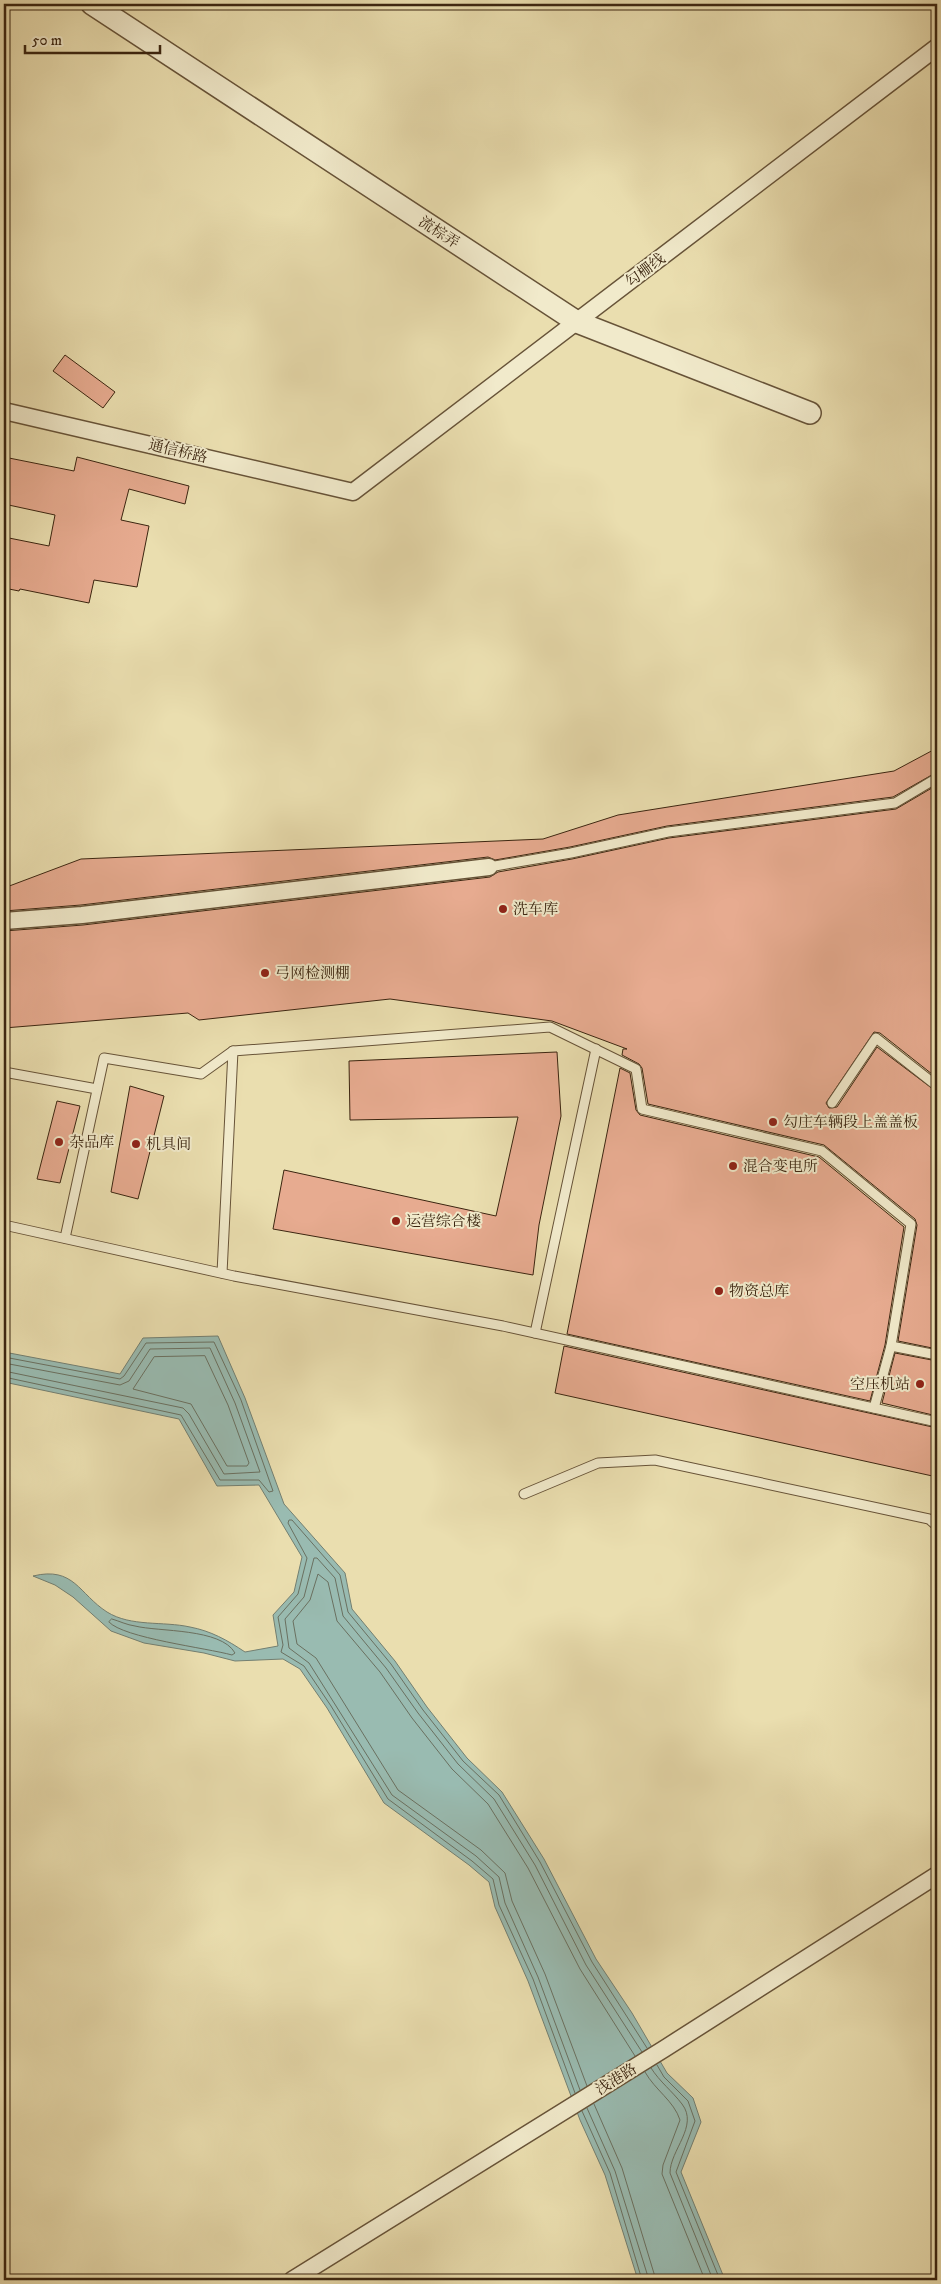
<svg xmlns="http://www.w3.org/2000/svg" width="941" height="2284" viewBox="0 0 941 2284" font-family="'IM FELL DW Pica','Noto Serif SC',serif">
<rect width="100%" height="100%" fill="#eadeaf"/>
<filter id="stains"><feTurbulence type="fractalNoise" baseFrequency=".004" numOctaves="4"/><feColorMatrix values="0 0 0 0 .2 0 0 0 0 .09 0 0 0 0 .02 0 0 0 .5 -.17"/></filter>
<radialGradient id="worn" r=".72"><stop offset=".6" stop-color="#630" stop-opacity="0"/><stop offset="1" stop-color="#630" stop-opacity=".3"/></radialGradient>
<path fill="#99bbb1" stroke="#737f71" d="M218,1336L245,1398L284,1504L345,1573L352,1609L395,1661L427,1707L467,1758L502,1792L544,1859L596,1959L632,2013L667,2073L693,2098L701,2122L681,2172L725,2280H638L605,2175L580,2120L528,1981L495,1907L489,1882L469,1865L384,1803L327,1708L300,1669L283,1659L235,1661L204,1653L144,1643L111,1631L73,1597L55,1585L33,1576C74,1566 79,1594 107,1612C131,1627 163,1621 190,1627C211,1631 227,1640 245,1652L278,1646L273,1615L294,1592L302,1557L259,1485L217,1486L179,1419L4,1382V1352L120,1374L143,1338Z"/>
<g fill="none" stroke-linecap="round" stroke-linejoin="round">
<g stroke="#6a7060" stroke-width="1">
<polygon points="205,1356 228,1405 249,1463 247,1466 227,1466 191,1404 133,1389 154,1357"/>
<polyline points="4,1357 120,1379 124,1376 146,1343 214,1342 241,1400 273,1491 269,1492 259,1480 220,1480 181,1415 4,1377"/>
<polyline points="4,1363 120,1385 129,1381 150,1349 210,1348 235,1403 260,1472 224,1474 189,1414 183,1408 4,1371"/>
<path d="M112,1619C119,1621 127,1625 135,1626C159,1632 221,1628 235,1653L232,1655C207,1648 123,1638 109,1622Z"/>
<polyline points="657,2065 664,2077 688,2101 695,2121 676,2172 720,2280"/>
<path d="M651,2068C660,2082 672,2091 682,2104C699,2126 670,2150 670,2173L713,2280"/>
<path d="M645,2072C655,2090 674,2101 680,2120L663,2165L662,2174L705,2280"/>
<polyline points="587,2086 545,1974 512,1901 505,1873 481,1850 398,1790 316,1658 297,1644 293,1621 310,1600 318,1574 328,1582 337,1621 380,1672 412,1718 452,1769 488,1804 528,1868 580,1969 635,2056"/>
<polyline points="580,2090 538,1977 505,1903 499,1877 476,1856 392,1795 309,1663 289,1648 285,1619 304,1597 314,1558 317,1558 335,1578 343,1616 386,1668 418,1713 458,1764 494,1799 535,1865 586,1965 642,2052"/>
<polyline points="575,2093 533,1979 499,1905 493,1879 472,1861 388,1799 331,1706 304,1666 281,1652 283,1645 278,1617 298,1594 307,1558 288,1523 289,1520 292,1520 340,1575 348,1612 391,1664 423,1710 463,1761 499,1795 540,1862 592,1962 647,2048"/>
<polyline points="594,2104 622,2168 656,2280"/>
<polyline points="587,2108 615,2171 649,2280"/>
<polyline points="582,2111 610,2173 642,2280"/>
</g>
</g>
<g fill="#e7ab90" stroke="#3b2510">
<polygon points="65,355 115,392 103,408 53,371"/>
<polygon points="4,457 74,471 77,457 189,486 185,504 129,489 121,520 149,526 137,587 94,580 89,603 20,589 19,591 4,588 4,537 49,546 55,515 4,504"/>
<polygon points="937,748 937,772 893,797 667,826 570,847 495,860 488,857 81,905 4,911 4,888 81,859 543,839 618,815 894,771"/>
<polygon points="937,785 937,1078 880,1033 874,1032 826,1103 829,1108 837,1107 877,1047 937,1092 937,1349 898,1341 917,1225 915,1219 824,1145 648,1104 642,1068 639,1064 622,1055 623,1049 627,1049 552,1021 390,999 199,1020 188,1013 4,1028 4,931 83,925 490,877 498,872 572,859 669,838 896,809"/>
<polygon points="557,1052 561,1116 539,1225 533,1275 273,1229 284,1170 496,1216 518,1117 350,1120 349,1061"/>
<polygon points="620,1068 630,1073 636,1110 640,1115 819,1157 904,1227 885,1345 870,1401 567,1334"/>
<polygon points="130,1086 164,1096 138,1199 111,1192"/>
<polygon points="57,1101 80,1106 60,1183 37,1179"/>
<polygon points="564,1346 937,1428 937,1477 555,1393"/>
<polygon points="895,1353 937,1361 937,1416 882,1403"/>
</g>
<g fill="none" stroke-linecap="round" stroke-linejoin="round">
<defs>
<g id="service">
<polyline points="489,867 571,853 668,832 895,803 937,778"/>
<polyline points="4,1072 97,1089"/>
<polyline points="832,1103 876,1038 937,1086"/>
<polyline points="4,1225 234,1276 503,1326 937,1422"/>
<polyline points="65,1238 104,1058 201,1074 233,1051"/>
<polyline points="222,1273 233,1051 550,1027 636,1069 642,1109 822,1151 911,1224 891,1346 874,1408"/>
<polyline points="535,1333 596,1049"/>
<polyline points="891,1346 937,1355"/>
<polyline points="524,1494 598,1463 655,1460 929,1519 937,1526"/>
</g>
<g id="minor">
<polyline points="4,411 353,492 937,47"/>
<polyline points="4,921 82,915 489,867"/>
<polyline points="292,2280 664,2049 937,1875"/>
</g>
<polyline id="tertiary" points="92,4 577,322 810,413"/>
</defs>
<use href="#service" stroke="#675338" stroke-width="11"/>
<use href="#minor" stroke="#675338" stroke-width="19"/>
<use href="#tertiary" stroke="#675338" stroke-width="24"/>
<use href="#service" stroke="#f1eacb" stroke-width="9"/>
<use href="#minor" stroke="#f1eacb" stroke-width="16"/>
<use href="#tertiary" stroke="#f1eacb" stroke-width="21"/>
</g>
<g fill="#8f2418" stroke="#f1eacb" stroke-width="2">
<circle cx="503" cy="909" r="5"/>
<circle cx="265" cy="973" r="5"/>
<circle cx="773" cy="1122" r="5"/>
<circle cx="59" cy="1142" r="5"/>
<circle cx="136" cy="1144" r="5"/>
<circle cx="733" cy="1166" r="5"/>
<circle cx="396" cy="1221" r="5"/>
<circle cx="719" cy="1291" r="5"/>
<circle cx="920" cy="1384" r="5"/>
</g>
<g text-anchor="middle" stroke-width="4" stroke-linejoin="round" paint-order="stroke">
<g font-size="15" fill="#3b2510" stroke="#f1eacb">
<text transform="translate(439 232) rotate(33)" y="5">流棕弄</text>
<text transform="translate(645 270) rotate(-37)" y="5">勾栅线</text>
<text transform="translate(178 451) rotate(13)" y="5">通信桥路</text>
<text transform="translate(616 2079) rotate(-32)" y="5">浅港路</text>
</g>
<g font-size="15" fill="#3b2510" stroke="#f1eacb" text-anchor="start">
<text x="513" y="914">洗车库</text>
<text x="275" y="978">弓网检测棚</text>
<text x="783" y="1127">勾庄车辆段上盖盖板</text>
<text x="69" y="1147">杂品库</text>
<text x="146" y="1149">机具间</text>
<text x="743" y="1171">混合变电所</text>
<text x="406" y="1226">运营综合楼</text>
<text x="729" y="1296">物资总库</text>
<text x="910" y="1389" text-anchor="end">空压机站</text>
</g>
</g>
<rect width="941" height="2284" fill="none" stroke="#eadeaf" stroke-width="20"/>
<rect x="5" y="5" width="931" height="2274" fill="none" stroke="#3b2510" stroke-width="2.5"/>
<rect x="10" y="10" width="921" height="2264" fill="none" stroke="#3b2510"/>
<path d="M25 45v8h135v-8" fill="none" stroke="#3b2510" stroke-width="2.5"/>
<text x="32" y="45" font-size="15" fill="#3b2510" stroke="#f1eacb" stroke-width="4" paint-order="stroke">50 m</text>
<rect width="100%" height="100%" filter="url(#stains)"/>
<rect width="100%" height="100%" fill="url(#worn)"/>
</svg>
